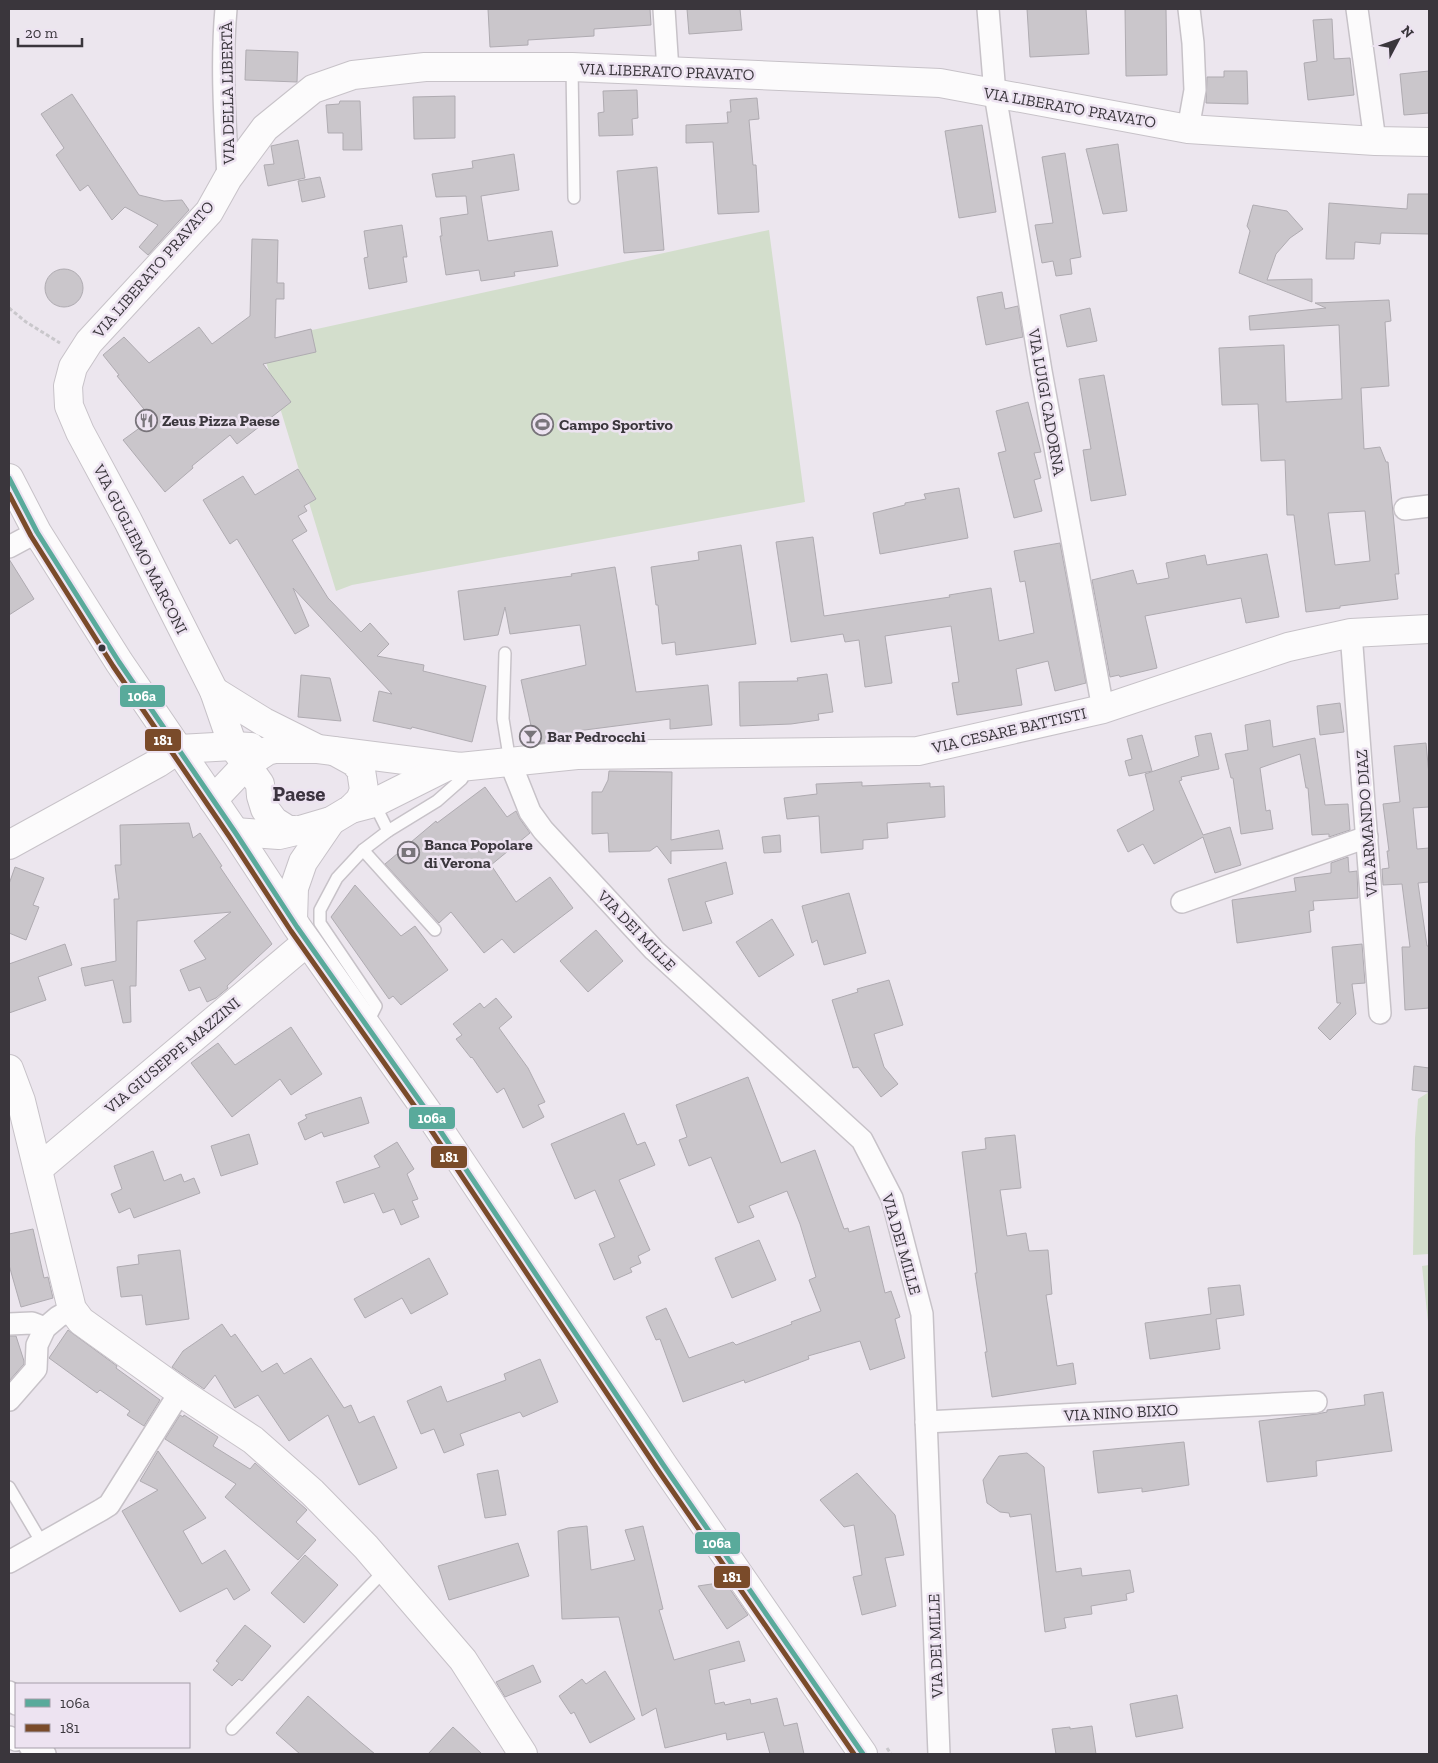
<svg xmlns="http://www.w3.org/2000/svg" width="1438" height="1763" viewBox="0 0 1438 1763" font-family="'Zilla Slab',serif">
<rect width="100%" height="100%" fill="#ece6ee"/>
<g fill="#d3decc">
<polygon points="769,230 805,502 352,585 336,591 259,339 262,341"/>
<polygon points="1429,1092 1429,1254 1413,1255 1415,1138 1418,1099"/>
<polygon points="1429,1265 1429,1331 1422,1266"/>
</g>
<g fill="#cac6cb" stroke="#afabb1" fill-rule="evenodd">
<polygon points="488,9 650,9 651,25 594,29 594,36 528,40 528,45 490,47"/>
<polygon points="687,9 740,9 742,30 689,34"/>
<polygon points="1027,9 1086,9 1089,54 1030,57"/>
<polygon points="1125,9 1166,9 1167,75 1126,76"/>
<polygon points="1332,19 1334,59 1350,58 1354,95 1308,100 1304,63 1317,61 1313,20"/>
<polygon points="246,50 298,52 297,82 245,80"/>
<polygon points="1224,71 1247,71 1248,104 1206,103 1207,77 1224,77"/>
<polygon points="1429,71 1429,113 1404,115 1400,74"/>
<polygon points="637,90 638,118 632,119 633,135 599,136 598,113 604,112 603,91"/>
<polygon points="72,94 139,195 164,201 182,200 189,210 148,255 139,247 158,225 125,207 112,220 88,185 80,191 56,155 64,148 41,114"/>
<polygon points="455,96 455,138 414,139 413,97"/>
<polygon points="757,98 759,119 749,120 753,165 756,165 759,212 718,214 713,142 686,143 686,125 728,123 727,112 731,112 730,100"/>
<polygon points="340,101 360,101 362,150 343,150 343,133 328,133 326,105 339,104"/>
<polygon points="982,125 996,212 959,218 945,131"/>
<polygon points="298,140 305,178 268,186 264,165 274,164 271,146"/>
<polygon points="1118,144 1127,211 1103,214 1086,149"/>
<polygon points="1065,153 1081,257 1070,259 1072,274 1056,276 1053,261 1042,263 1035,225 1053,223 1042,157"/>
<polygon points="514,154 519,190 481,196 488,241 552,231 558,266 514,272 515,276 481,281 479,270 446,275 440,236 442,236 440,218 468,214 466,196 436,197 432,174 473,168 472,161"/>
<polygon points="657,167 664,250 624,253 617,171"/>
<polygon points="320,177 325,197 302,202 298,181"/>
<polygon points="1408,194 1429,194 1429,234 1381,233 1380,244 1355,242 1354,259 1326,259 1329,203 1407,209"/>
<polygon points="1253,205 1287,211 1303,229 1290,238 1276,254 1267,280 1312,279 1312,302 1239,273 1250,231 1247,226"/>
<polygon points="402,225 407,257 403,257 407,282 369,289 364,258 368,257 364,231"/>
<polygon points="252,239 278,240 277,283 284,283 284,299 276,299 275,338 311,329 316,352 263,364 291,402 237,444 230,435 192,466 193,468 165,492 123,440 152,419 117,376 119,375 103,355 124,337 149,363 199,327 212,344 250,316"/>
<circle cx="64" cy="288" r="19"/>
<polygon points="1002,292 1005,309 1018,306 1023,337 986,345 977,297"/>
<path d="M1389,300L1391,321L1385,322L1389,386L1361,388L1364,449L1380,447L1386,462H1388L1399,574H1395L1398,599L1340,606V608L1306,612L1294,515H1287L1285,460L1261,461L1258,404L1222,405L1219,348L1284,345L1286,402L1342,399L1339,325L1250,330L1249,316L1326,308L1315,303ZM1365,511L1370,561L1335,565L1328,513Z"/>
<polygon points="1090,308 1097,341 1067,347 1060,315"/>
<polygon points="1104,375 1126,495 1091,501 1083,450 1091,449 1079,379"/>
<polygon points="1028,402 1041,452 1034,453 1041,478 1034,480 1042,511 1014,518 998,453 1006,451 996,411"/>
<polygon points="298,469 316,499 304,506 307,511 298,516 307,531 292,540 328,598 361,632 370,623 389,644 377,656 424,665 423,671 486,686 472,742 412,727 411,729 373,721 379,691 392,694 293,588 309,626 295,634 237,539 230,544 203,500 243,476 255,495"/>
<polygon points="959,488 968,538 880,554 873,513 905,505 905,503 926,499 924,494"/>
<polygon points="813,537 824,616 950,597 949,595 991,588 999,641 1034,633 1025,581 1020,582 1014,551 1060,543 1086,683 1055,691 1048,661 1016,669 1022,705 957,715 952,683 959,682 951,626 885,636 892,683 865,687 859,640 845,642 843,634 791,642 776,542"/>
<polygon points="741,545 756,644 676,655 675,642 662,644 658,605 656,605 651,567 699,560 698,552"/>
<polygon points="1267,554 1279,617 1246,623 1241,598 1145,616 1157,668 1120,677 1119,675 1110,677 1092,580 1133,570 1137,584 1169,578 1166,563 1205,555 1207,565"/>
<polygon points="9,559 34,599 9,615"/>
<polygon points="615,567 636,692 708,685 712,725 670,729 670,719 577,731 579,739 535,744 521,680 586,665 580,625 510,634 505,607 498,635 464,640 458,591 572,576 571,574"/>
<polygon points="827,674 833,712 818,714 819,720 791,724 740,726 739,682 798,681 797,678"/>
<polygon points="301,675 330,678 341,721 298,717"/>
<polygon points="1340,703 1344,732 1320,735 1317,706"/>
<polygon points="1270,720 1273,747 1315,738 1325,805 1348,804 1350,830 1329,837 1329,834 1312,835 1308,788 1306,788 1300,754 1260,768 1266,811 1270,810 1273,829 1241,834 1233,778 1231,778 1225,754 1248,750 1245,725"/>
<polygon points="1211,733 1219,769 1181,777 1182,780 1179,781 1203,835 1230,827 1241,865 1215,873 1203,837 1154,864 1143,844 1128,852 1117,830 1154,810 1145,774 1199,756 1195,736"/>
<polygon points="1142,735 1152,771 1129,776 1125,761 1132,759 1127,739"/>
<polygon points="1426,743 1429,775 1429,807 1413,808 1417,849 1429,848 1429,882 1418,883 1427,946 1429,946 1429,1008 1405,1010 1402,947 1410,947 1402,884 1383,885 1382,869 1389,868 1387,851 1389,851 1383,804 1400,802 1394,746"/>
<polygon points="609,771 672,772 671,840 719,830 723,849 671,851 671,864 657,846 650,851 609,852 608,833 592,834 592,792 602,792 608,780"/>
<polygon points="862,782 862,786 930,783 930,787 944,786 945,817 887,823 888,838 863,840 863,849 821,853 819,816 787,819 784,798 817,794 816,784"/>
<polygon points="485,787 507,817 516,811 520,819 530,833 491,865 516,902 550,877 573,908 514,953 502,939 484,953 451,912 439,923 385,864 436,821 437,823"/>
<polygon points="189,823 193,838 200,833 222,866 220,867 272,944 227,986 228,988 216,998 207,1002 200,987 189,991 180,970 206,959 194,941 231,912 137,921 136,986 130,986 131,1022 123,1023 113,980 85,986 81,968 116,961 114,899 119,899 115,865 121,865 120,825"/>
<polygon points="780,835 781,852 764,853 762,837"/>
<polygon points="1348,857 1349,872 1357,871 1358,898 1313,901 1314,910 1309,911 1311,932 1237,943 1232,900 1296,891 1294,878 1331,873 1331,863"/>
<polygon points="726,862 733,894 705,902 712,923 683,931 668,879"/>
<polygon points="15,867 44,878 33,905 39,907 26,940 9,933 9,884"/>
<polygon points="355,885 401,936 415,926 448,970 401,1005 393,996 389,999 331,917"/>
<polygon points="849,893 866,953 824,965 817,940 812,943 802,906"/>
<polygon points="772,919 794,955 759,977 736,942"/>
<polygon points="596,930 623,961 588,992 560,961"/>
<polygon points="65,944 72,965 38,977 46,1000 9,1013 9,964"/>
<polygon points="1362,944 1365,983 1352,984 1356,1014 1330,1040 1318,1028 1341,1003 1337,1003 1332,947"/>
<polygon points="889,980 903,1025 874,1034 884,1067 898,1084 881,1097 858,1067 853,1068 832,1000 858,992 857,989"/>
<polygon points="496,998 512,1017 499,1028 528,1068 545,1102 538,1105 544,1117 523,1128 504,1088 497,1093 472,1057 471,1058 456,1039 462,1035 453,1024 480,1003 484,1008"/>
<polygon points="291,1027 322,1074 291,1095 280,1079 232,1117 191,1063 218,1043 235,1065"/>
<polygon points="1414,1066 1429,1068 1429,1092 1412,1090"/>
<polygon points="748,1077 781,1163 815,1150 844,1229 848,1228 849,1232 869,1226 885,1293 891,1291 900,1317 895,1319 905,1358 870,1370 860,1341 808,1356 809,1359 745,1383 744,1380 683,1402 660,1339 656,1340 646,1317 666,1308 689,1358 733,1342 736,1345 792,1324 791,1322 821,1311 809,1280 816,1277 800,1224 787,1191 749,1206 754,1217 738,1223 711,1157 689,1166 679,1140 687,1137 676,1105"/>
<polygon points="361,1097 369,1123 324,1137 322,1132 305,1140 298,1123 307,1118 305,1115"/>
<polygon points="624,1113 637,1145 645,1142 655,1165 619,1180 650,1250 638,1256 641,1263 630,1268 632,1272 614,1280 599,1244 615,1237 595,1190 575,1199 551,1144"/>
<polygon points="249,1134 258,1164 221,1176 211,1146"/>
<polygon points="1015,1135 1021,1188 1000,1190 1007,1236 1026,1233 1029,1251 1048,1250 1052,1294 1046,1295 1057,1366 1073,1363 1076,1384 992,1397 985,1352 987,1352 975,1273 977,1273 962,1152 986,1149 985,1138"/>
<polygon points="397,1142 414,1169 407,1174 418,1199 412,1201 419,1217 401,1225 394,1209 383,1213 374,1193 344,1203 336,1182 380,1167 374,1156"/>
<polygon points="153,1151 164,1181 181,1174 184,1182 194,1178 200,1193 134,1218 130,1208 119,1213 111,1194 122,1189 114,1166"/>
<polygon points="33,1229 44,1278 48,1277 53,1298 21,1307 9,1265 9,1234"/>
<polygon points="759,1240 776,1280 732,1298 715,1258"/>
<polygon points="180,1250 189,1319 146,1325 142,1295 121,1297 117,1267 139,1264 138,1255"/>
<polygon points="429,1258 448,1294 411,1314 402,1298 365,1318 354,1299"/>
<polygon points="1240,1285 1244,1315 1216,1319 1220,1349 1150,1359 1145,1323 1211,1314 1208,1288"/>
<polygon points="222,1324 231,1337 235,1334 262,1372 277,1363 284,1374 311,1358 344,1408 351,1405 359,1423 374,1416 397,1468 359,1485 328,1415 289,1441 258,1395 235,1408 215,1375 204,1389 172,1367 183,1351"/>
<polygon points="68,1330 117,1366 116,1368 160,1400 144,1426 127,1415 130,1411 100,1390 97,1393 49,1358"/>
<polygon points="9,1336 16,1336 24,1361 24,1364 9,1381"/>
<polygon points="540,1359 558,1402 523,1417 520,1412 460,1434 464,1445 444,1453 434,1429 421,1434 407,1401 441,1386 447,1402 506,1380 504,1374"/>
<polygon points="1383,1392 1392,1451 1316,1461 1317,1476 1267,1482 1259,1421 1317,1414 1327,1412 1327,1410 1365,1405 1364,1395"/>
<polygon points="180,1415 183,1417 184,1415 218,1437 213,1446 250,1469 255,1463 307,1510 296,1522 316,1540 298,1560 225,1497 236,1484 165,1439"/>
<polygon points="1184,1442 1189,1485 1142,1492 1142,1488 1098,1493 1093,1451"/>
<polygon points="158,1451 206,1518 183,1531 202,1564 225,1550 250,1590 234,1600 227,1588 180,1612 122,1511 158,1490 140,1481"/>
<polygon points="1027,1453 1044,1467 1056,1572 1081,1568 1082,1576 1130,1570 1134,1592 1126,1594 1127,1600 1091,1606 1092,1614 1064,1618 1066,1628 1045,1632 1031,1514 1010,1517 1009,1513 1000,1512 987,1503 983,1480 999,1456"/>
<polygon points="498,1470 506,1515 485,1518 477,1474"/>
<polygon points="857,1473 895,1515 904,1555 885,1558 896,1606 862,1615 853,1577 862,1575 854,1525 844,1527 820,1500"/>
<polygon points="587,1526 591,1570 635,1560 625,1530 643,1526 663,1609 659,1610 674,1660 739,1641 745,1661 709,1670 715,1704 724,1702 725,1705 750,1699 751,1704 777,1698 784,1726 797,1723 804,1754 770,1754 764,1732 727,1740 726,1733 665,1748 656,1708 642,1716 619,1617 562,1619 558,1531 568,1528"/>
<polygon points="518,1543 529,1576 449,1600 438,1566"/>
<polygon points="305,1555 338,1585 304,1623 271,1593"/>
<polygon points="725,1582 748,1615 727,1629 698,1586"/>
<polygon points="245,1625 271,1646 242,1681 239,1679 232,1686 213,1670 219,1663 216,1661"/>
<polygon points="533,1665 541,1682 505,1697 496,1682"/>
<polygon points="605,1671 635,1719 590,1743 574,1712 571,1714 559,1696 582,1679 586,1684"/>
<polygon points="1177,1695 1183,1728 1136,1737 1130,1704"/>
<polygon points="308,1696 351,1734 375,1754 300,1754 276,1733"/>
<polygon points="1092,1726 1096,1754 1056,1754 1052,1729 1070,1727 1070,1729"/>
<polygon points="453,1727 482,1754 428,1754"/>
</g>
<g fill="none" stroke-linecap="round" stroke-linejoin="round">
<defs>
<g id="service">
<polyline points="572,67 574,198"/>
<polyline points="505,653 503,719 510,762"/>
<polyline points="388,831 437,801 462,779 460,767"/>
<polyline points="363,850 435,930"/>
<polyline points="367,1024 376,1006 320,923 320,910 337,878 363,850 388,831 374,803"/>
<polyline points="9,1487 42,1543"/>
<polyline points="232,1729 385,1570"/>
</g>
<g id="minor">
<path d="M226,9C221,65 225,122 228,178"/>
<polyline points="664,9 668,71"/>
<polyline points="988,9 995,94 1041,371 1103,709"/>
<polyline points="1357,9 1375,141"/>
<polyline points="1188,129 1195,90 1193,43 1189,9"/>
<polyline points="1405,509 1429,506"/>
<polyline points="9,547 37,532"/>
<polyline points="1351,633 1380,1013"/>
<polyline points="510,762 530,812 543,830 654,950 862,1140 892,1198 922,1314 939,1754"/>
<polyline points="1182,902 1367,837"/>
<polyline points="9,1324 32,1323 45,1328"/>
<polyline points="9,1400 36,1369 37,1345 45,1328 58,1317 72,1309"/>
<polyline points="926,1422 1316,1402"/>
<polyline points="9,1562 101,1510 109,1505 180,1392"/>
<polyline points="9,1692 16,1704"/>
<polyline points="9,1737 16,1740"/>
<polyline points="30,1747 45,1754"/>
</g>
<g id="tertiary">
<polyline points="214,691 264,722 314,747"/>
<polyline points="334,751 354,762 361,770 364,790 360,800 351,809 331,821 297,831 285,828 274,821 265,809 261,796 260,784 233,746 214,691 128,521 80,432 69,406 68,386 73,367 89,342 209,212 228,178 265,128 313,89 353,75 425,67 572,67 940,83 1188,129 1375,141 1429,142"/>
<polyline points="213,800 246,765 267,751 275,749 318,749 460,767 577,755 918,751 1103,709 1288,647 1351,633 1429,629"/>
<polyline points="351,809 374,803 446,767"/>
<polyline points="235,832 279,835 296,831"/>
<polyline points="9,845 158,763 179,749 233,746 251,747"/>
<polyline points="293,920 294,888 303,862 331,821"/>
<polyline points="9,1069 21,1101 72,1309 81,1321 180,1392 253,1440 312,1492 366,1547 463,1660 523,1754"/>
<polyline points="38,1169 307,942"/>
</g>
<polyline id="primary" points="9,478 37,532 119,662 235,832 297,927 429,1114 664,1466 863,1754"/>
</defs>
<use href="#service" stroke="#c7c2c8" stroke-width="14"/>
<use href="#minor" stroke="#c7c2c8" stroke-width="24"/>
<use href="#tertiary" stroke="#c7c2c8" stroke-width="30"/>
<use href="#primary" stroke="#c7c2c8" stroke-width="30"/>
<g stroke="#c9c7cb" stroke-width="3" stroke-dasharray="4 2.5" stroke-linecap="butt">
<polyline points="9,308 26,322 60,343"/>
<polyline points="887,1748 891,1754"/>
</g>
<use href="#service" stroke="#fcfbfc" stroke-width="11"/>
<use href="#minor" stroke="#fcfbfc" stroke-width="21"/>
<use href="#tertiary" stroke="#fcfbfc" stroke-width="28"/>
<use href="#primary" stroke="#fcfbfc" stroke-width="28"/>
<defs>
<polyline id="bus-1" points="9,478 37,532 119,662 235,832 297,927 429,1114 664,1466 863,1754"/>
<polyline id="bus-2" points="9,494 31,536 113,666 229,836 291,931 423,1118 658,1470 854,1754"/>
</defs>
<use href="#bus-1" stroke="#ede3f1" stroke-width="9"/>
<use href="#bus-2" stroke="#ede3f1" stroke-width="9"/>
<use href="#bus-1" stroke="#59aa9b" stroke-width="5"/>
<use href="#bus-2" stroke="#7a4b2a" stroke-width="5"/>
</g>
<defs>
<symbol id="restaurant-ring" viewBox="-11 -11 22 22"><circle r="9.5" fill="#ede3f1" stroke="#78747a" stroke-width="1.5"/><path d="M-5-6h1v4h1v-4h1v4h1v-4h1v5L-1.5 .5V6h-2V.5L-5-1ZM5-6V6H3V1.5H1.5Q1.5-4 5-6Z" fill="#78747a"/></symbol>
<symbol id="stadium-ring" viewBox="-11 -11 22 22"><circle r="9.5" fill="#ede3f1" stroke="#78747a" stroke-width="1.5"/><path d="M0-5a6.5 5 0 1 0 0 10a6.5 5 0 1 0 0-10ZM-3.5-1.8h7v3.6h-7Z" fill="#78747a"/></symbol>
<symbol id="bar-ring" viewBox="-11 -11 22 22"><circle r="9.5" fill="#ede3f1" stroke="#78747a" stroke-width="1.5"/><path d="M-6-5H6L.8 .8V4.5H3.5V6h-7V4.5H-.8V.8Z" fill="#78747a"/></symbol>
<symbol id="bank-ring" viewBox="-11 -11 22 22"><circle r="9.5" fill="#ede3f1" stroke="#78747a" stroke-width="1.5"/><path d="M-6-4H6V4H-6ZM0-2.3a2.3 2.3 0 1 0 0 4.6a2.3 2.3 0 1 0 0-4.6Z" fill="#78747a"/></symbol>
</defs>
<g fill-rule="evenodd">
<use href="#restaurant-ring" x="134" y="408" width="25" height="25"/>
<use href="#stadium-ring" x="530" y="412" width="25" height="25"/>
<use href="#bar-ring" x="518" y="724" width="25" height="25"/>
<use href="#bank-ring" x="396" y="840" width="25" height="25"/>
</g>
<circle fill="#3a363c" stroke="#ede3f1" stroke-width="2" cx="102" cy="648" r="4.5"/>
<g text-anchor="middle" stroke-width="5" stroke-linejoin="round" paint-order="stroke">
<g font-size="16" fill="#3a363c" stroke="#ede3f1">
<text transform="translate(667 71) rotate(2)" y="6">VIA LIBERATO PRAVATO</text>
<text transform="translate(227 93) rotate(-91)" y="6">VIA DELLA LIBERTÀ</text>
<text transform="translate(1070 107) rotate(10)" y="6">VIA LIBERATO PRAVATO</text>
<text transform="translate(153 269) rotate(-49)" y="6">VIA LIBERATO PRAVATO</text>
<text transform="translate(1047 402) rotate(80)" y="6">VIA LUIGI CADORNA</text>
<text transform="translate(141 549) rotate(63)" y="6">VIA GUGLIEMO MARCONI</text>
<text transform="translate(1009 730) rotate(-13)" y="6">VIA CESARE BATTISTI</text>
<text transform="translate(1366 823) rotate(-94)" y="6">VIA ARMANDO DIAZ</text>
<text transform="translate(637 930) rotate(46)" y="6">VIA DEI MILLE</text>
<text transform="translate(172 1055) rotate(-40)" y="6">VIA GIUSEPPE MAZZINI</text>
<text transform="translate(902 1244) rotate(74)" y="6">VIA DEI MILLE</text>
<text transform="translate(1121 1412) rotate(-3)" y="6">VIA NINO BIXIO</text>
<text transform="translate(935 1646) rotate(-92)" y="6">VIA DEI MILLE</text>
</g>
<g font-size="16" font-weight="bold" fill="#3a363c" stroke="#ede3f1" text-anchor="start">
<text x="162" y="426">Zeus Pizza Paese</text>
<text x="559" y="430">Campo Sportivo</text>
<text x="547" y="742">Bar Pedrocchi</text>
<text x="424" y="850">Banca Popolare<tspan x="424" dy="18">di Verona</tspan></text>
</g>
<g font-size="21" font-weight="bold" fill="#3c3440" stroke="#ede3f1">
<text x="299" y="801">Paese</text>
</g>
</g>
<g stroke="#ede3f1" stroke-width="2">
<rect x="119" y="684" width="47" height="24" rx="5" fill="#59aa9b"/>
<rect x="144" y="728" width="38" height="24" rx="5" fill="#7a4b2a"/>
<rect x="408" y="1106" width="48" height="24" rx="5" fill="#59aa9b"/>
<rect x="430" y="1145" width="38" height="24" rx="5" fill="#7a4b2a"/>
<rect x="694" y="1531" width="47" height="24" rx="5" fill="#59aa9b"/>
<rect x="713" y="1565" width="38" height="24" rx="5" fill="#7a4b2a"/>
</g>
<g font-size="14" text-anchor="middle" font-weight="bold" fill="#fff">
<text x="142" y="701">106a</text>
<text x="163" y="745">181</text>
<text x="432" y="1123">106a</text>
<text x="449" y="1162">181</text>
<text x="717" y="1548">106a</text>
<text x="732" y="1582">181</text>
</g>
<rect width="1438" height="1763" fill="none" stroke="#3a363c" stroke-width="20"/>
<rect x="15" y="1683" width="175" height="65" fill="#ede3f1" stroke="#a59ea9"/>
<rect x="25" y="1699" width="25" height="8" fill="#59aa9b" stroke="#a59ea9"/>
<text x="60" y="1708" font-size="15" fill="#3a363c">106a</text>
<rect x="25" y="1724" width="25" height="8" fill="#7a4b2a" stroke="#a59ea9"/>
<text x="60" y="1733" font-size="15" fill="#3a363c">181</text>
<g transform="translate(1398 40) rotate(49)" stroke="#ede3f1" stroke-width="4" paint-order="stroke">
<path d="M0-4L9 19L0 12L-9 19Z" fill="#3a363c"/>
<text y="-8" font-size="14" font-weight="bold" text-anchor="middle" fill="#3a363c">N</text>
</g>
<path d="M18 38v8h64v-8" fill="none" stroke="#3a363c" stroke-width="2.5"/>
<text x="25" y="38" font-size="15" fill="#3a363c" stroke="#ede3f1" stroke-width="4" paint-order="stroke">20 m</text>
</svg>
